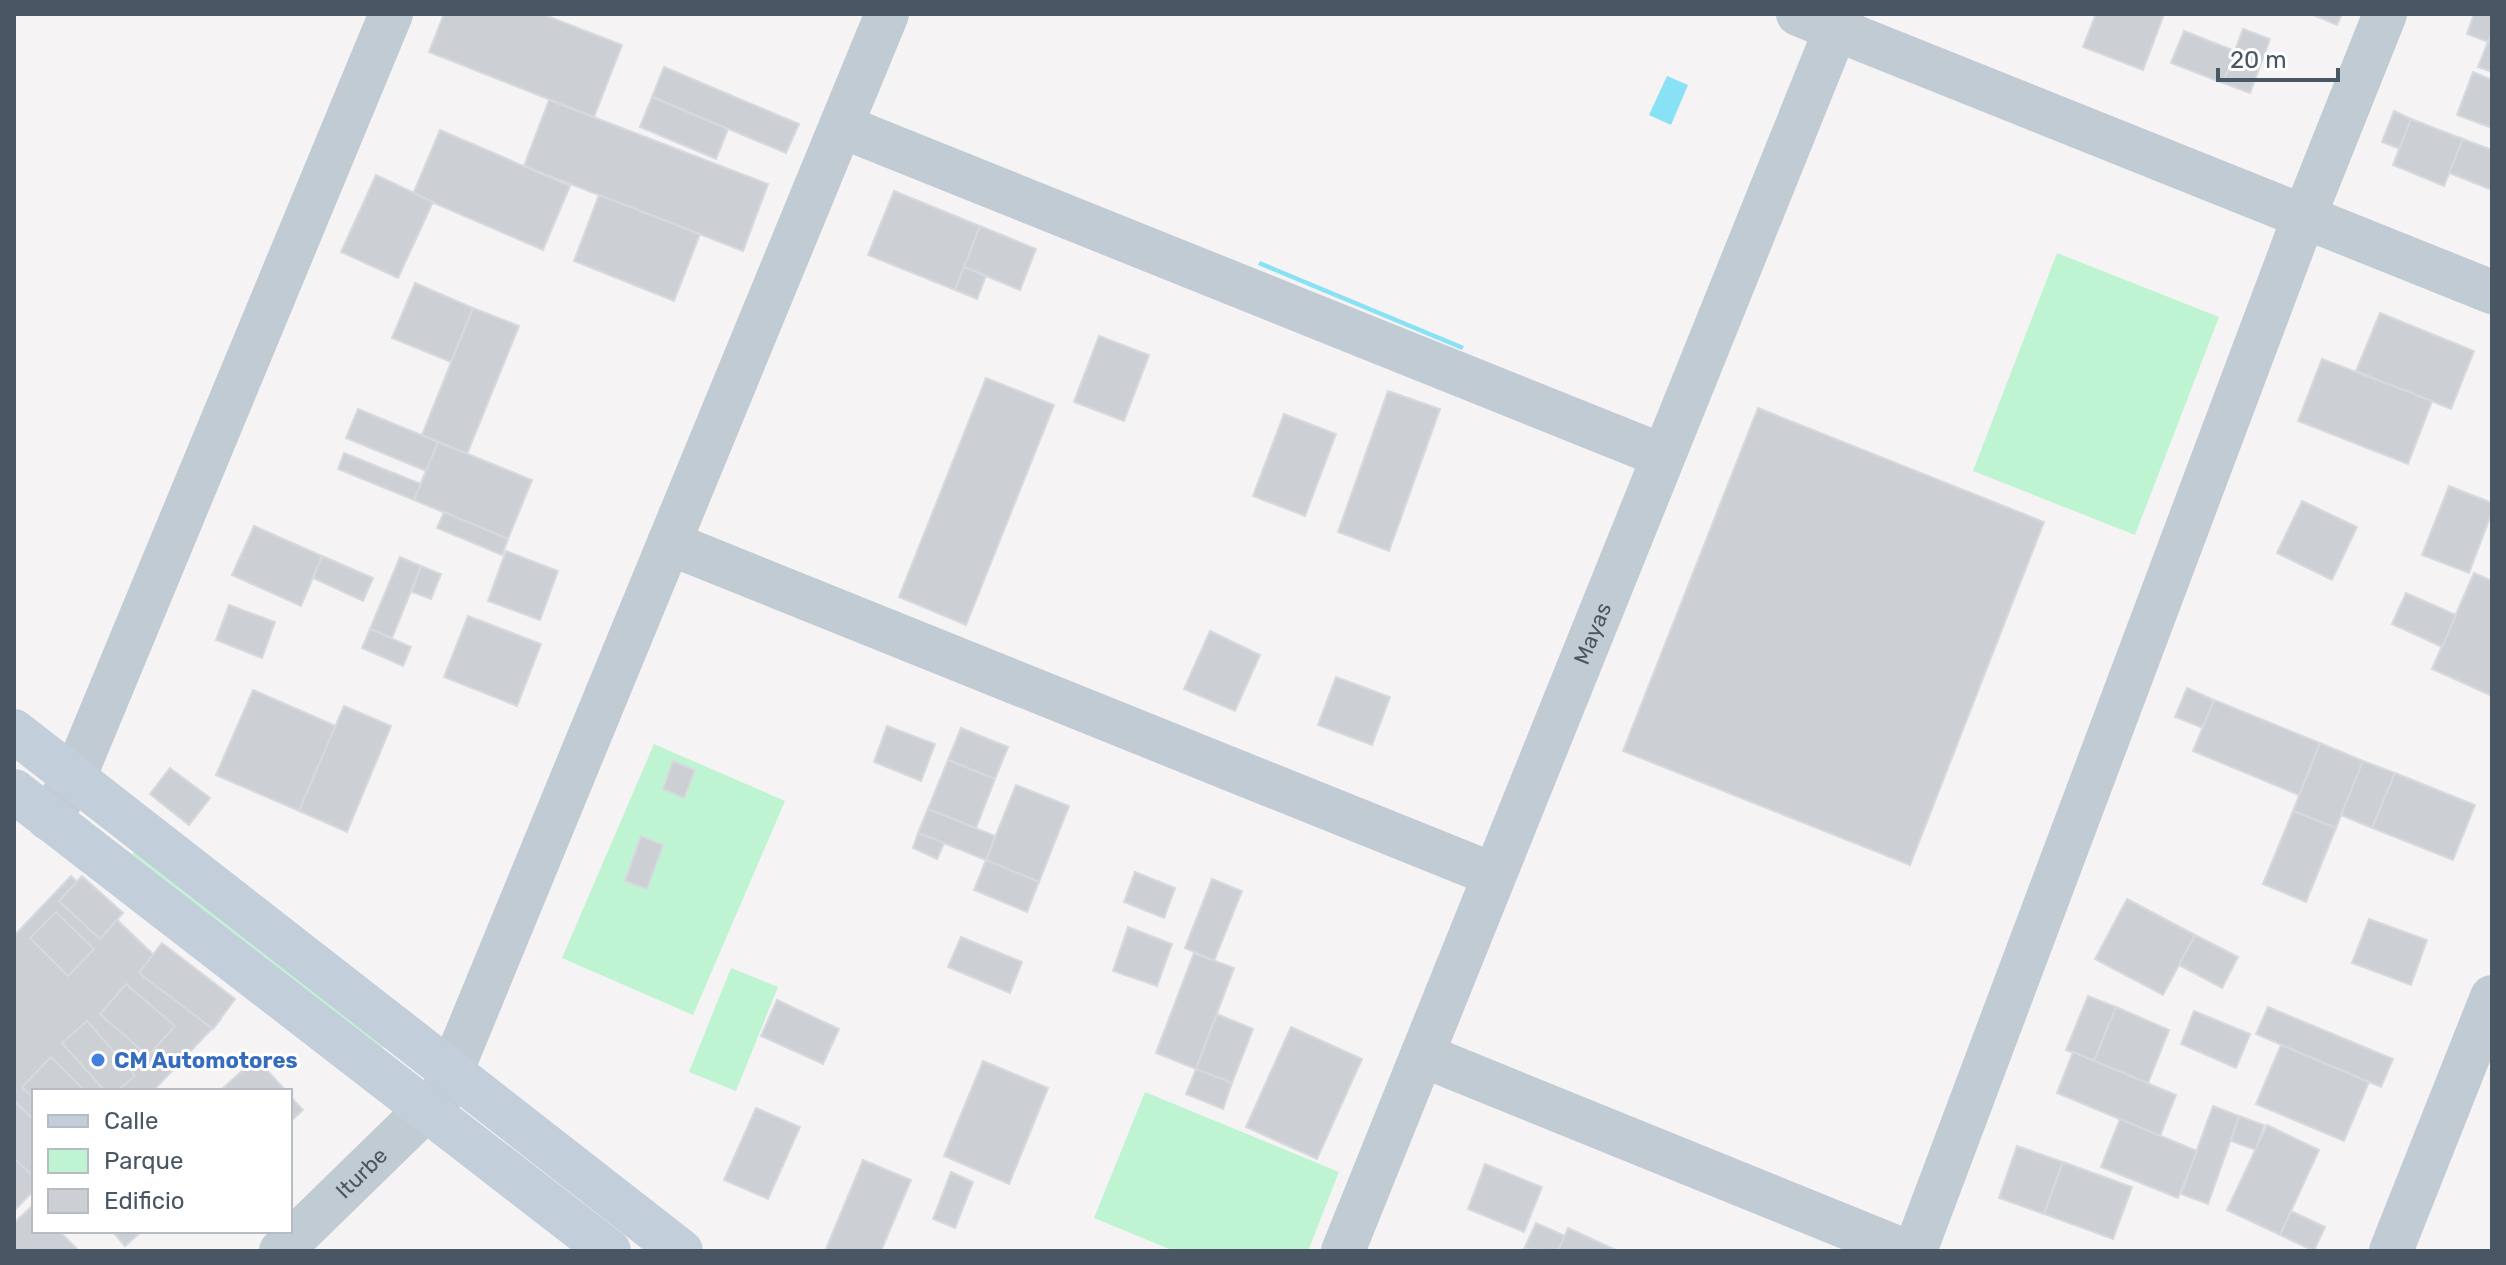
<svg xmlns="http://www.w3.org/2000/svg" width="2506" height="1265" viewBox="0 0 2506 1265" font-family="Rubik,sans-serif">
<rect width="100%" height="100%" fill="#f5f3f3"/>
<g fill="#bff4d3">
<polygon points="2057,253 2219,317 2135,535 1973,471"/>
<polygon points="654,744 785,801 693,1015 562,958"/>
<polygon points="133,849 385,1046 382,1048 133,855"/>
<polygon points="731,968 778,987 736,1091 689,1072"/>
<polygon points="1145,1092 1339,1172 1308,1251 1174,1251 1094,1218"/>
</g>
<g fill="#89e1f5">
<polygon points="1667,76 1688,85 1671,125 1649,115"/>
<polygon points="1260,261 1464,346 1462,350 1258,265"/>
</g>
<g fill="#ccd0d5" stroke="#d6d9de" stroke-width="2">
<polygon points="444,14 542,14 622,45 594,117 429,52"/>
<polygon points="2096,14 2164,14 2143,70 2083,47"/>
<polygon points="2311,14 2342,14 2337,25"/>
<polygon points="2474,14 2492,14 2492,32 2488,42 2467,34"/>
<polygon points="2243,29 2270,39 2250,93 2223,83"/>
<polygon points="2184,31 2235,51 2223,83 2171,63"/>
<polygon points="2492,32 2492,72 2478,67"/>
<polygon points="664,67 799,124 786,153 652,97"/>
<polygon points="2473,72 2492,80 2492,128 2457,115"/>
<polygon points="652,97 728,129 716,159 640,127"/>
<polygon points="549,100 768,184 743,251 524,166"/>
<polygon points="2394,111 2411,119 2400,149 2382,142"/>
<polygon points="2411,119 2463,139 2444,186 2393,165"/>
<polygon points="440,130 570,186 543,250 413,194"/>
<polygon points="2463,139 2492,150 2492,190 2449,173"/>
<polygon points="376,175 433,202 398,278 341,252"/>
<polygon points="894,191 980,226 955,290 868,255"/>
<polygon points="599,195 700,234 674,301 574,261"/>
<polygon points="980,226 1036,249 1020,290 964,267"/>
<polygon points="964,267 986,276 977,299 955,290"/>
<polygon points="415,283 473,308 451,362 392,338"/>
<polygon points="473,308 519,326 467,454 422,435"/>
<polygon points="2380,313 2474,351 2451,409 2356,371"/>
<polygon points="1099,336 1149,355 1124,421 1074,402"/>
<polygon points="2322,359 2432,401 2408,464 2298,421"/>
<polygon points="986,378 1054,405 966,625 899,597"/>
<polygon points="1388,391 1440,409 1389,551 1338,532"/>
<polygon points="1758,408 2044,522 1910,865 1623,751"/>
<polygon points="358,409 438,442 426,471 346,438"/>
<polygon points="1284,414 1336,434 1305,516 1253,496"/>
<polygon points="438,442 532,480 508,539 414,500"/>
<polygon points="344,453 421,484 414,500 338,469"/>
<polygon points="2449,486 2492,503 2492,512 2469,573 2422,555"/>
<polygon points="2302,501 2357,527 2332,580 2277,553"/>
<polygon points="444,512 508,539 502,555 437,528"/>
<polygon points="254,526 322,556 301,606 232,575"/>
<polygon points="506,551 558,571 540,620 488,601"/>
<polygon points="322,556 373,578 363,601 313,578"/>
<polygon points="400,557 421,566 392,638 370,629"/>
<polygon points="421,566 441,574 431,599 412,592"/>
<polygon points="2474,573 2492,581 2492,696 2432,669"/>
<polygon points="2406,593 2456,615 2442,647 2392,624"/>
<polygon points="229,605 275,622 262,658 216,640"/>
<polygon points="468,616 541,644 517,706 444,677"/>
<polygon points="370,629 411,647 403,666 362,648"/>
<polygon points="1210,631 1260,655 1235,711 1184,689"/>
<polygon points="1336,677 1390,697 1372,745 1318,725"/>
<polygon points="2187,688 2214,700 2203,728 2175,717"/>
<polygon points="253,690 336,726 299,811 216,775"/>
<polygon points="2214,700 2320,743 2299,795 2193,751"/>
<polygon points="344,706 391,726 347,832 299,811"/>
<polygon points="887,726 935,744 921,781 874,762"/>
<polygon points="961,728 1008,747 995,779 948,760"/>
<polygon points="2320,743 2363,761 2336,828 2293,811"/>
<polygon points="948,760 995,779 976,828 928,809"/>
<polygon points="673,761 695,770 684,798 663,789"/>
<polygon points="2363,761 2395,773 2372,828 2341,815"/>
<polygon points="170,768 210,798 189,825 150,794"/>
<polygon points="2395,773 2475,805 2453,860 2372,828"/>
<polygon points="1016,785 1069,806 1039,882 986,860"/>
<polygon points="928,809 995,836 986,860 918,833"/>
<polygon points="2293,811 2336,828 2306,902 2263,884"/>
<polygon points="918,833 944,843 937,859 913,848"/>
<polygon points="641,836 663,845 647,889 625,881"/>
<polygon points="986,860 1039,882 1027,912 974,890"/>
<polygon points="1135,872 1175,888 1164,918 1124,902"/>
<polygon points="71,876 221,1019 153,1091 34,1091 34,1190 14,1211 14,936"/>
<polygon points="82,876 123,913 100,939 59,901"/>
<polygon points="1212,879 1242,891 1214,961 1185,948"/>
<polygon points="2127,899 2195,935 2163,995 2095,959"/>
<polygon points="56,912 94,949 68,976 30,938"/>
<polygon points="2369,919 2427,940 2411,985 2352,963"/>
<polygon points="1128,927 1172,944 1157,986 1113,971"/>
<polygon points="2195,935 2238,957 2222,988 2179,965"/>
<polygon points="961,937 1022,962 1010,993 948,967"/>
<polygon points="162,943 235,999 213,1029 139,973"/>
<polygon points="1194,953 1234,968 1196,1069 1156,1053"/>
<polygon points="126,984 175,1026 148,1056 100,1014"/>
<polygon points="2088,996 2116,1007 2094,1061 2066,1050"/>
<polygon points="777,1000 839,1029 823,1064 761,1036"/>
<polygon points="2116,1007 2169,1030 2148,1083 2094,1061"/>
<polygon points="2268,1007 2393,1059 2381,1087 2256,1034"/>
<polygon points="2194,1011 2250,1034 2236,1068 2181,1044"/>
<polygon points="1217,1014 1253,1029 1232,1083 1196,1069"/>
<polygon points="87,1021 135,1076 117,1091 105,1091 62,1043"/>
<polygon points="1291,1027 1362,1059 1317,1159 1246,1127"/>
<polygon points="2281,1045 2369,1082 2344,1141 2256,1104"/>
<polygon points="2073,1052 2176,1095 2160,1136 2057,1093"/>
<polygon points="51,1057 85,1091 34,1091 34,1099 22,1087"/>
<polygon points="256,1058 286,1091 220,1091"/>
<polygon points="983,1061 1048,1088 1009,1184 944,1156"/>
<polygon points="1196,1069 1232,1083 1223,1109 1186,1094"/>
<polygon points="290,1096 303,1110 290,1122"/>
<polygon points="14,1101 34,1120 33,1176 14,1158"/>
<polygon points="2213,1106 2239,1116 2208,1204 2181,1194"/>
<polygon points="756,1108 800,1127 768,1199 724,1180"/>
<polygon points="2239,1116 2264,1125 2256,1150 2231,1141"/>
<polygon points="2120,1119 2197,1151 2178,1198 2101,1167"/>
<polygon points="2267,1125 2319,1150 2280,1235 2227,1210"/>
<polygon points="2017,1146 2063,1162 2044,1214 1999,1198"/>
<polygon points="863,1160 911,1180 881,1251 831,1251 826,1249"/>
<polygon points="2063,1162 2132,1187 2113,1239 2044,1214"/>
<polygon points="1485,1164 1542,1187 1524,1232 1468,1209"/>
<polygon points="951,1172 973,1182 955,1228 933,1219"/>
<polygon points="32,1206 34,1208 34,1231 59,1231 79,1251 14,1251 14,1223"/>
<polygon points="2291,1211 2325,1227 2314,1251 2280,1235"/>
<polygon points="1536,1223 1565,1236 1558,1251 1524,1249"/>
<polygon points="1568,1228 1618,1251 1558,1251"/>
<polygon points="112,1231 142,1231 125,1246"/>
</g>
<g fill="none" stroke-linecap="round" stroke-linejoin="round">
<g stroke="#c0cbd3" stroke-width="44">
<polyline points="1798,14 2492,292"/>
<polyline points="841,126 1663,456"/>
<polyline points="669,543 1494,875"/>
<polyline points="49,819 74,778 391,14"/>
<polyline points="1422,1055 1905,1251"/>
<path id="s1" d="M281,1251L442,1094L887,14"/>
<path id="s2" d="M1343,1251L1842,14"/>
<polyline points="1915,1251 2304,217 2385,14"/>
<polyline points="2391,1251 2492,997"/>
</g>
<g stroke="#c2cfdb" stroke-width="44">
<polyline points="14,731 681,1251"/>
<polyline points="14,791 609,1251"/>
</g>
</g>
<circle fill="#3f7fe0" stroke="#fff" stroke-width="3" cx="98" cy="1060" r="8"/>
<g text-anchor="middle" stroke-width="6" stroke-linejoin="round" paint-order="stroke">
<g font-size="22" fill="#485763" stroke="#fff">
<text dy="8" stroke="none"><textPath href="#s2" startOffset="666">Mayas</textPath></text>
<text dy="8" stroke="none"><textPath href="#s1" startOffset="112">Iturbe</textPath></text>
</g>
<g font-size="22" font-weight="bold" fill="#366cbe" stroke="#fff" text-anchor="start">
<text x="114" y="1068">CM Automotores</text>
</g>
</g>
<rect width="2506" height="1265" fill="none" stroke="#485763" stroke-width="32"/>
<rect x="32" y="1089" width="260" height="144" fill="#ffffff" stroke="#b6bcc1" stroke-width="2"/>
<rect x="48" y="1115" width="40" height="12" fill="#c2cfdb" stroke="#b6bcc1" stroke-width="2"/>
<text x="104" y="1129" font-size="24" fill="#485763">Calle</text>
<rect x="48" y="1149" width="40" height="24" fill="#bff4d3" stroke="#b6bcc1" stroke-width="2"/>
<text x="104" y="1169" font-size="24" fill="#485763">Parque</text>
<rect x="48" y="1189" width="40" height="24" fill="#ccd0d5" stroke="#b6bcc1" stroke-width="2"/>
<text x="104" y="1209" font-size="24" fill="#485763">Edificio</text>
<path d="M2218 68v12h120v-12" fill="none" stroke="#485763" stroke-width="4"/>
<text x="2230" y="68" font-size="24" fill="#485763" stroke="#ffffff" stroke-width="6" paint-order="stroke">20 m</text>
</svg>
